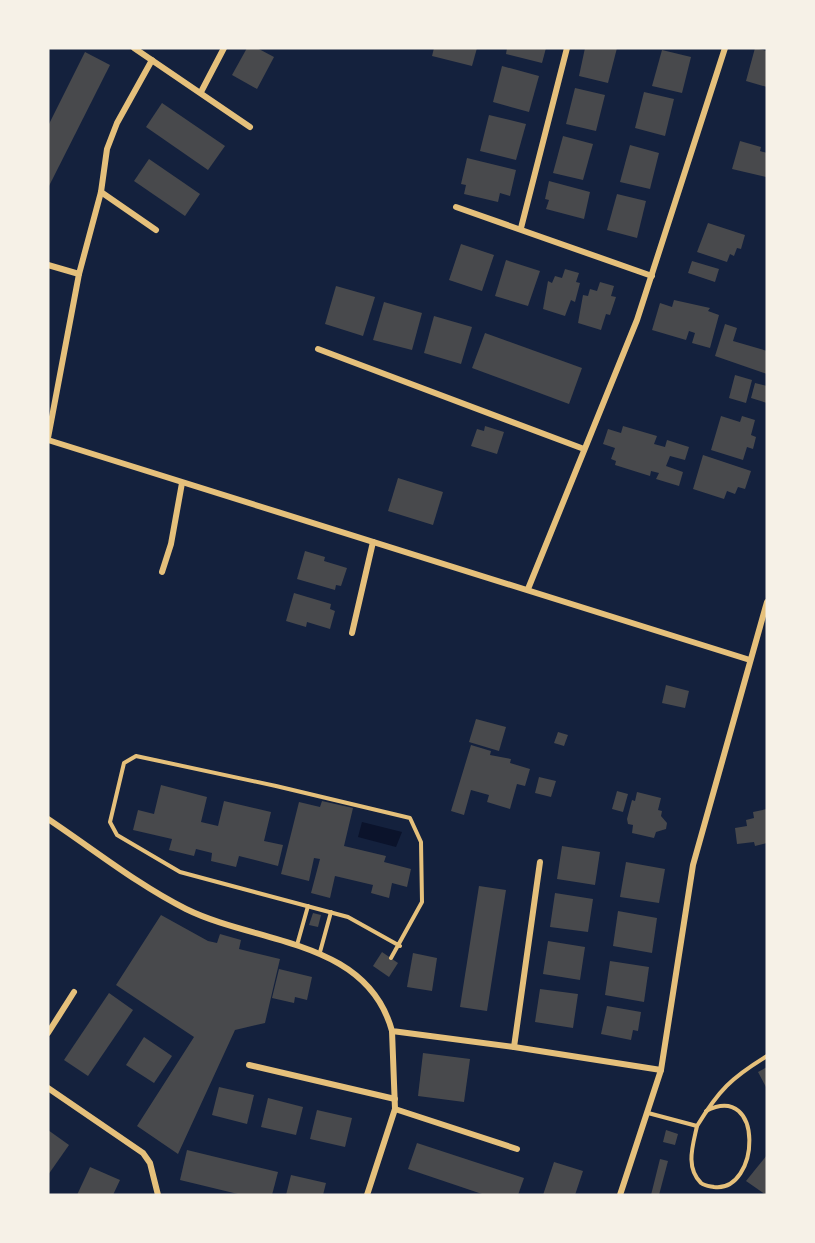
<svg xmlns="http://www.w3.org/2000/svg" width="815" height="1243" viewBox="0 0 815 1243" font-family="'Titillium Web',sans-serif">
<rect width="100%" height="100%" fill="#14213d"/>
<polygon fill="#0b132b" points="362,822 402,832 396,847 358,837"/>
<g fill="#48494c">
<polygon points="247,48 257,48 274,57 257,89 232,75"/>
<polygon points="434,48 477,48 472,66 432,56"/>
<polygon points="507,48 546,48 542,63 506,54"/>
<polygon points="585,48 617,48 608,83 579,76"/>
<polygon points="755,48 767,51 767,87 746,81"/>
<polygon points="662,50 691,57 682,93 652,86"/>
<polygon points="85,52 110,65 48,188 48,126"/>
<polygon points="502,66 539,76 529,112 493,102"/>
<polygon points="575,88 605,95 596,131 566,124"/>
<polygon points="644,92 674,99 665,136 635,128"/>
<polygon points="162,103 225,146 208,170 146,127"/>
<polygon points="489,115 526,124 516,160 480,151"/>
<polygon points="563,136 593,144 583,180 553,173"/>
<polygon points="740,141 761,147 760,151 767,153 766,177 732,169"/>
<polygon points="630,145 659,153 650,189 620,182"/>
<polygon points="467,158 516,170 510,196 500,193 498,202 464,194 466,185 461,184"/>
<polygon points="149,159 200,194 185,216 134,181"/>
<polygon points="549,181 590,192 584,219 546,209 549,200 545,199"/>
<polygon points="617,194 646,201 637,238 607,230"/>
<polygon points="708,223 745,235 741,249 737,248 734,256 730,254 727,262 697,252"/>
<polygon points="461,244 494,255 482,291 449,280"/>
<polygon points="506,260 540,271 528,306 495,296"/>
<polygon points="692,261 719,269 715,282 688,273"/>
<polygon points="565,269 579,273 576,282 580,283 575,302 571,300 565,316 543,309 548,281 552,283 555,276 562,278"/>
<polygon points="600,282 614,286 611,296 616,297 610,315 606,314 601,330 578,323 583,295 588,296 590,289 597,291"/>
<polygon points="336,286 375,297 363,336 325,324"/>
<polygon points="674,300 710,308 708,311 719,315 710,348 692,343 695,333 689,331 686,340 652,330 660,303 672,307"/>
<polygon points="384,302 422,313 412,350 373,340"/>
<polygon points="434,316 472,327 461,364 424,353"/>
<polygon points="725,324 737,328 733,341 767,351 767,374 715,356"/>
<polygon points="485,333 582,368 569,404 472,368"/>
<polygon points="735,375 752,380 746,403 729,398"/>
<polygon points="755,383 767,386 767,403 751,398"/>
<polygon points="721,416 740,422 742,416 755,420 751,435 756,437 753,449 747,447 743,460 711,450"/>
<polygon points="485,426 504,432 497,454 471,446 477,429 484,431"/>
<polygon points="623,426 657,436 654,444 665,447 667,440 689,447 685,460 670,456 666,466 683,472 679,486 656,479 659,473 651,471 650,476 615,465 616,461 611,459 615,448 603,444 608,429 621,433"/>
<polygon points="703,455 751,471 745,489 738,487 735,494 727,491 724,499 693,489"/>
<polygon points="398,478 443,492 433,525 388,511"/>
<polygon points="305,551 325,557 324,561 347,568 341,586 336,585 335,590 297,579"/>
<polygon points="294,593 331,604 330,609 335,611 330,629 307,622 306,627 286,621"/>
<polygon points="666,685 689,691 685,708 662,703"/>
<polygon points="476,719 506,727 499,751 469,742"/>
<polygon points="558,732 568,735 564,746 554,743"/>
<polygon points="471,745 491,751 490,755 511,759 510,763 530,769 525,786 517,784 510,809 487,802 489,795 471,790 464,815 451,811"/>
<polygon points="539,777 556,781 551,797 535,793"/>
<polygon points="161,785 207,797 201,822 218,826 224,801 271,812 264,841 283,845 278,866 239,856 236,867 211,861 212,853 196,849 194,856 169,850 172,839 133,830 138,810 154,814"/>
<polygon points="617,791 628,794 623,812 612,809"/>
<polygon points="637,792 661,798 658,810 662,811 661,816 667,823 666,829 656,832 654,838 632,833 633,825 628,824 627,819 632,800 635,801"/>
<polygon points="322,801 353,808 344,846 386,856 384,862 411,869 407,887 392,883 389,898 371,893 373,885 335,876 330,898 311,893 320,859 314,858 309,881 281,874 299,802 320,807"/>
<polygon points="767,809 767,843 755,846 754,842 737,844 735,828 747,826 746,820 754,818 753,812"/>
<polygon points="562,846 600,852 595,885 557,879"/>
<polygon points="626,862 665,869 659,903 620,897"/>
<polygon points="479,886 506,890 487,1011 460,1007"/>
<polygon points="555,893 593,899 588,932 550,927"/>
<polygon points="618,911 657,918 652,953 613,946"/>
<polygon points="313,913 321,915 318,927 309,925"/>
<polygon points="161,915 208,941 217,943 220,934 241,940 239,949 280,959 265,1023 235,1030 178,1154 137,1126 194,1037 116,985"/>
<polygon points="548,941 585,947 580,980 543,974"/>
<polygon points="382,952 398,963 389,977 373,966"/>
<polygon points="413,953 437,958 432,991 407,987"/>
<polygon points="610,961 649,967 644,1002 605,995"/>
<polygon points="279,969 312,977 307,1000 295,997 294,1003 272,998"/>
<polygon points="540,989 578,994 573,1028 535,1022"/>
<polygon points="109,993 133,1010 88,1076 64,1060"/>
<polygon points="607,1006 641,1012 638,1031 633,1030 631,1040 601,1034"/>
<polygon points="144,1037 172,1056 154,1083 126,1065"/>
<polygon points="423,1053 470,1059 464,1102 418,1096"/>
<polygon points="767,1067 767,1089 758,1072"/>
<polygon points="219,1087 254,1095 247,1124 212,1115"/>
<polygon points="268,1098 303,1107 296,1135 261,1127"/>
<polygon points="317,1110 352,1118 345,1147 310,1139"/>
<polygon points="48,1130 69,1145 48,1175"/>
<polygon points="666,1130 678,1134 675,1145 663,1142"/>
<polygon points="417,1143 524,1178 518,1195 485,1195 408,1169"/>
<polygon points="187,1150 278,1172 272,1195 242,1195 180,1180"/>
<polygon points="767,1155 767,1195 766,1195 746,1181"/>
<polygon points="660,1159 668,1161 659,1195 651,1195"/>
<polygon points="554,1162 583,1171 575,1195 543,1195"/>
<polygon points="90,1167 120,1180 113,1195 77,1195"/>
<polygon points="291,1175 326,1183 323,1195 286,1195"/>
</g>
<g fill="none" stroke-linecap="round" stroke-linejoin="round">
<g stroke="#e5c07b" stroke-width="4">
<polyline points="297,945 308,906"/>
<polyline points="320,952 331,912"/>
<polyline points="391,958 422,902 421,842 410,818 276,786 136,756 124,763 110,822 117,835 180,872 348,917 400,946"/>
<path d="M648,1113L697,1126C719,1090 731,1078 767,1056"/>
<path d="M697,1126C693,1145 685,1167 701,1183C705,1186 709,1186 714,1187C760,1193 765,1081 706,1111"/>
</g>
<g stroke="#e5c07b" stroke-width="6">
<polyline points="134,48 250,127"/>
<polyline points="201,92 224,48"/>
<polyline points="101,192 156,230"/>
<polyline points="456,207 652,276"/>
<polyline points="521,228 567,48"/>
<polyline points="48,265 79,274 48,438"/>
<polyline points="79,274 101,192 107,149 117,123 152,60"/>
<polyline points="318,349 584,449"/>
<polyline points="48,440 750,660"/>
<polyline points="162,572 171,544 182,483"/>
<polyline points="528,589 637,320 725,48"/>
<polyline points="352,633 373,542"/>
<path d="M48,819C93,849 138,885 186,909C257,944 367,939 392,1031L514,1047"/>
<polyline points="540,862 514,1047 661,1070"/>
<polyline points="48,1033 74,992"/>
<polyline points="249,1065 395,1099"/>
<polyline points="48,1088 143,1153 150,1163 158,1195"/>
<polyline points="395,1109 517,1149"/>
<polyline points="367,1195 395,1109 392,1031"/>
<polyline points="620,1195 661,1070 693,865 767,602"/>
</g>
</g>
<rect width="815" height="1243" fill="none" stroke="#f6f1e7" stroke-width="99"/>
</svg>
